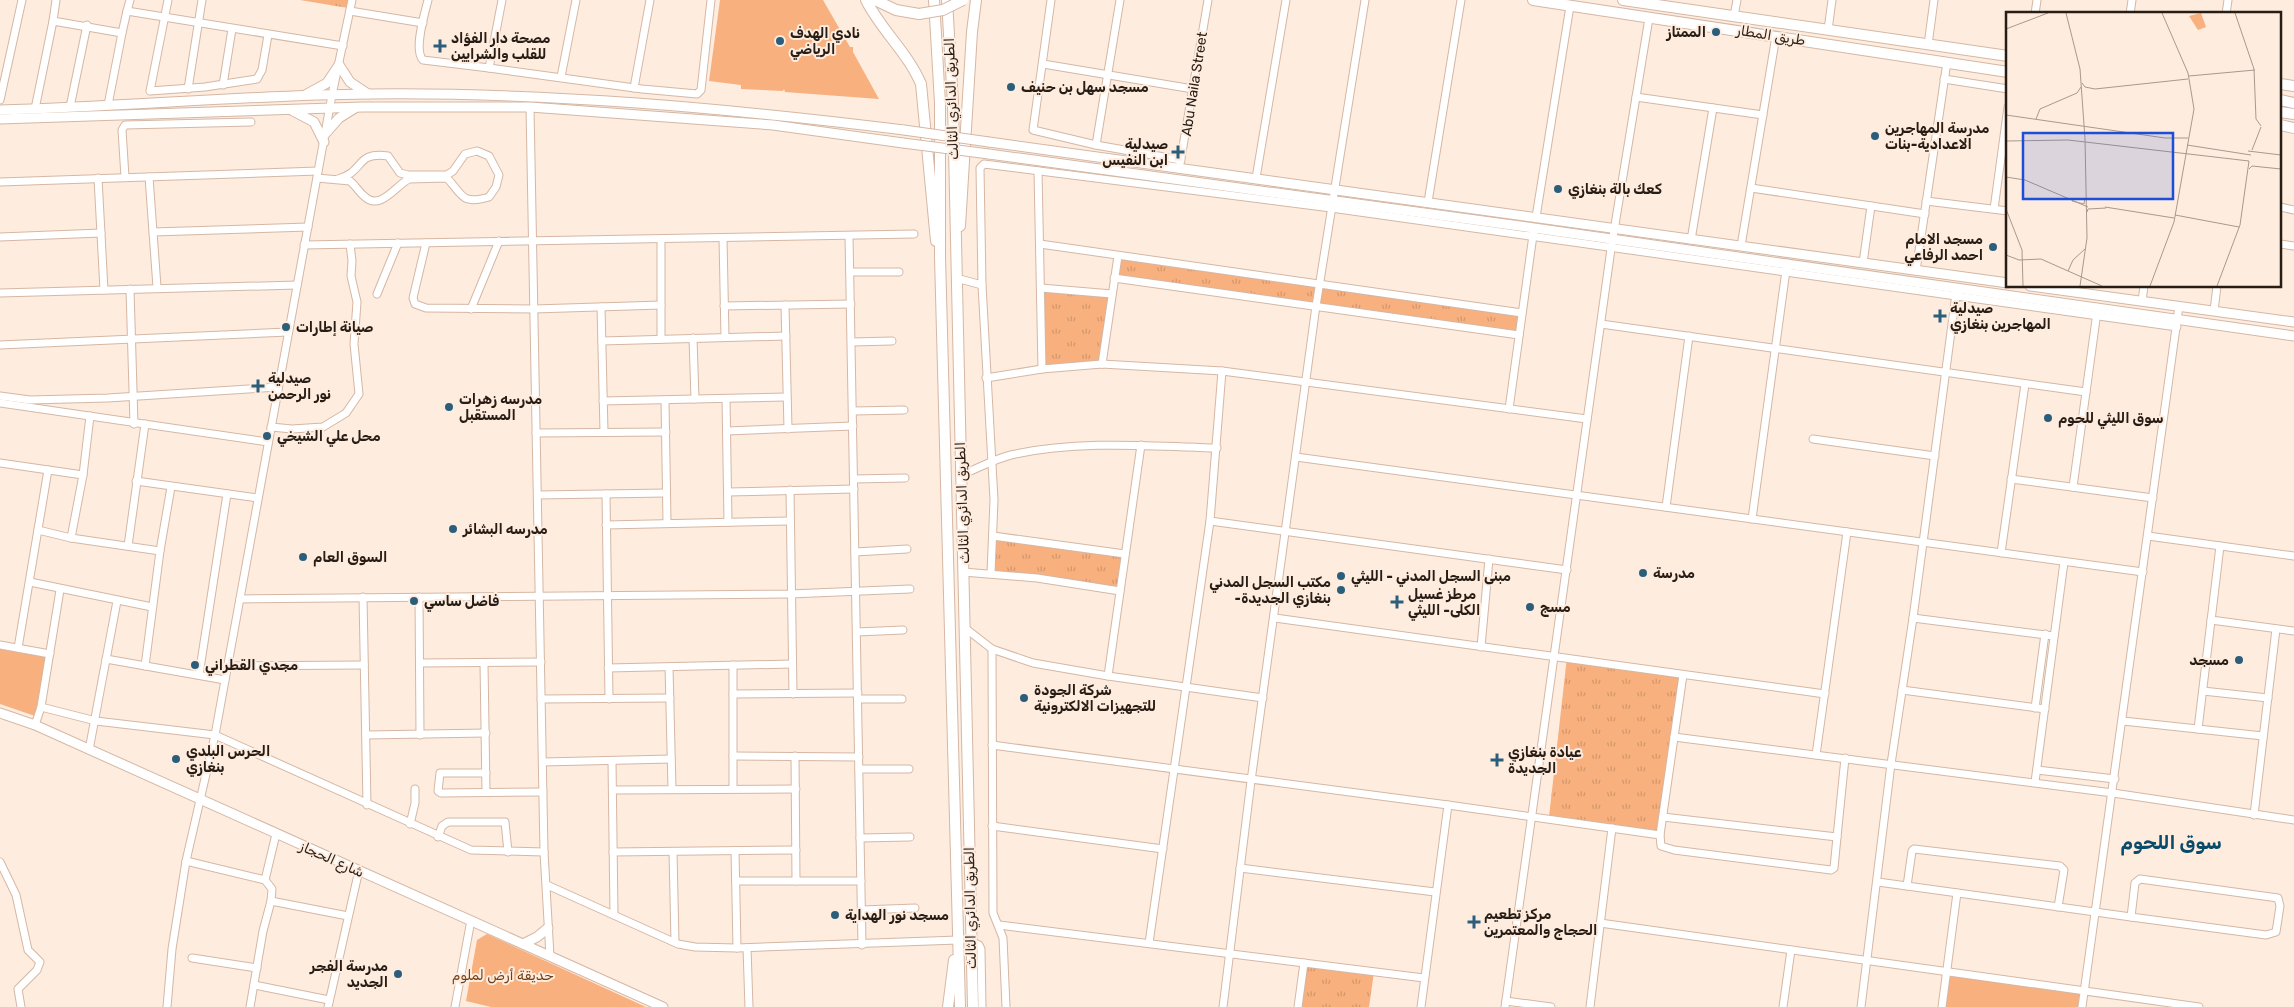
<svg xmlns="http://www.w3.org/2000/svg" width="2294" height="1007" viewBox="0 0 2294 1007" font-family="Rubik,'Noto Naskh Arabic',sans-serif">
<defs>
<pattern id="park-tufts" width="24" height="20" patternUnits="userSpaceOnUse" patternTransform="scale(1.25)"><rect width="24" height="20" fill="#f7b07e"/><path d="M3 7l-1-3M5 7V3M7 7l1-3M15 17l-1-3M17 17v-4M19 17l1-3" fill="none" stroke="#d4976c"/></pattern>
</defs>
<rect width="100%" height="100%" fill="#feecdf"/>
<g fill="url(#park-tufts)">
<polygon points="300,0 350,0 348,8"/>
<polygon points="1118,256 1525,314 1522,335 1115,278"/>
<polygon points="1041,285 1111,295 1102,364 1043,368"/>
<polygon points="994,536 1127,554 1121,591 993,573"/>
<polygon points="1567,657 1680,672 1660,833 1549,817"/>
<polygon points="1304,964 1374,972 1369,1007 1299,1007"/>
</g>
<g fill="#f7b07e">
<polygon points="720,0 823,0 850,47 853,47 853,52 879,99 785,92 784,89 783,91 741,89 741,85 709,81"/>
<polygon points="0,649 46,657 35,716 0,704"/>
<polygon points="487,934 646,1007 491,1007 466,1001 477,940"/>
<polygon points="1948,968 2087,988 2085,1007 1942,1007"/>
</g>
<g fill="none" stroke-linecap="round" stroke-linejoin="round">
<defs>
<g id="minor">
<polyline points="56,0 53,21 122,33 127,11"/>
<polyline points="130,0 127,11 343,46"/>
<polyline points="168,0 150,91 205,87 257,79 262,70 268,35"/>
<path d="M428,0C425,13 413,50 423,60L489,68"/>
<polyline points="502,0 489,68 642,89 697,94 701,90 711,0"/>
<polyline points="1051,0 1033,130 1096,145 1181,160"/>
<polyline points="350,11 423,23"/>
<polyline points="2035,14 2037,0"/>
<polyline points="2130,14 2132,0"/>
<polyline points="2226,14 2228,0"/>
<polyline points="1734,16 1737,0"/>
<polyline points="1828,30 1832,0"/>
<polyline points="1928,45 1934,0"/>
<polyline points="1043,64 1193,89"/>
<polyline points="561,77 576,0"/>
<polyline points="1944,79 2008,89"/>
<polyline points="223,85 232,29"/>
<polyline points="634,88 650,0"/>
<polyline points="188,89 202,0"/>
<polyline points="1636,97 1763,115"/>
<polyline points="0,100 22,0"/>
<polyline points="108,105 122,33"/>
<polyline points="70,107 87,25"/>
<polyline points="530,107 544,852 550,956"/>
<polyline points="35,109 53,21"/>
<polyline points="1096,145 1120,0"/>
<polyline points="1180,164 1208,0"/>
<polyline points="1038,171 1042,369"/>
<polyline points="125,177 122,130 125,125 251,122"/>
<polyline points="149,177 157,287"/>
<polyline points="98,178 104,290"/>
<path d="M317,178L350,181C356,186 359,192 364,196C380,212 396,185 409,179L447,178C463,195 461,205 489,197L496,187L499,175L489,156L477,151L465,154L453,171L447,175H408L400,173L388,156C355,151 365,172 338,179"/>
<polyline points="1256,178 1286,0"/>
<polyline points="0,182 318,171"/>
<polyline points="1751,188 1925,214"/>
<polyline points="1926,201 2008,211"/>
<polyline points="1428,202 1461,0"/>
<polyline points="2280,207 2294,210"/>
<polyline points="1994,209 2008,107"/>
<polyline points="1536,217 1570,6"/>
<polyline points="153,232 308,227"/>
<polyline points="849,236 862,945"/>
<polyline points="0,237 101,233"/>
<polyline points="723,238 725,337"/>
<polyline points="661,240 661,339"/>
<polyline points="1691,240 1713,108"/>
<polyline points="426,243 413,298 415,304 426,308 534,309 661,305"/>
<polyline points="1040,244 1522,313"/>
<polyline points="2280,244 2294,246"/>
<polyline points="304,245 914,234"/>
<polyline points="1741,246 1776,36"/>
<polyline points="1863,263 1871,206"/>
<polyline points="1916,271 1947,62"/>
<polyline points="850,272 899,272"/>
<polyline points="956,278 982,285"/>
<polyline points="1114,278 1519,335"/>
<polyline points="1041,288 1112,294"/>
<polyline points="130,289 134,424"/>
<polyline points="0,293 297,285"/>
<polyline points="377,294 398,243"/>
<polyline points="2142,301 2144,286"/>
<polyline points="785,305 788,429"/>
<polyline points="724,306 851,304"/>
<polyline points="601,307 604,432"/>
<polyline points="471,309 499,241"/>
<polyline points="2214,311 2217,286"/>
<polyline points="1601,324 2086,392"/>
<polyline points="693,338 695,399"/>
<polyline points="602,341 786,336"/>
<polyline points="852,342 892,341"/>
<polyline points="0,345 288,332"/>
<polyline points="1102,364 1118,256"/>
<polyline points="986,378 1042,369 1102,364 1222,371 1587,419"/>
<polyline points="0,396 30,400 108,398 278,387"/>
<polyline points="726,399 728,522"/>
<polyline points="665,400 667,523"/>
<polyline points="603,401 787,397"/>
<polyline points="0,403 268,442"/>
<polyline points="1509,409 1534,228"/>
<polyline points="853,411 904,410"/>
<polyline points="271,427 292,429 323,427 346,413 359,394 354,344 357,302 351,276 352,261 350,244"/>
<polyline points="727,431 853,426"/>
<polyline points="536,433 666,432"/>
<polyline points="1813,439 1935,456"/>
<polyline points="1296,457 2143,572"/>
<polyline points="0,463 83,475"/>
<path d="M961,475C977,469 994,459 1011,455C1077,440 1150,446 1217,448"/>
<polyline points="854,479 905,478"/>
<polyline points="2011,479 2153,498"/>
<polyline points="136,481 258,498"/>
<polyline points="2073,487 2097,312"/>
<polyline points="790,490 793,694"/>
<polyline points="728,492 854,489"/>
<polyline points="606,494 609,699"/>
<polyline points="538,495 666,493"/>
<polyline points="1666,507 1689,336"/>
<polyline points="1752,519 1787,263"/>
<polyline points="1210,521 1567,570"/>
<polyline points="606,525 790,521"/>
<polyline points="38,530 71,538 160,551"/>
<polyline points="993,536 1125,554"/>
<polyline points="2148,536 2294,556"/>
<polyline points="71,538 83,475 90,416"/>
<polyline points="128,546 145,424"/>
<polyline points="855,552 907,549"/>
<polyline points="2001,553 2025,384"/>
<polyline points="963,572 1037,578 1120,591"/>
<polyline points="991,573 994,500 982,285 980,168 984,164 1331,208 2177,327"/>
<polyline points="30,582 152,607"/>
<polyline points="363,597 367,805"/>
<polyline points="419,597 420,735"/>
<polyline points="240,599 790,594 910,589"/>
<polyline points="1275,618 1825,694"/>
<polyline points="1913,618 2054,636"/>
<polyline points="2211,620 2294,631"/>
<polyline points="965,628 992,649 1033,663 1108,676 1263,698"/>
<polyline points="857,632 903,630"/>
<polyline points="0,645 50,654"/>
<polyline points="1481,647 1489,559"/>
<polyline points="18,648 48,470"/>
<polyline points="992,649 993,913 1003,938 1006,1007"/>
<polyline points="106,659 225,680"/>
<polyline points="420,663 541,662"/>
<polyline points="484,663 486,792"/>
<polyline points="733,665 733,789"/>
<polyline points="145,666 160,551 171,487"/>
<polyline points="227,666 364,665"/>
<polyline points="669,667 672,789"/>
<polyline points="608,668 792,664"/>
<polyline points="199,675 227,494"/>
<polyline points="1683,675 1660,835 1661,846 1674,850 1831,870 1834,868 1837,837"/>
<polyline points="1108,676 1141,445"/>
<polyline points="1902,690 2045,709"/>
<polyline points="2203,691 2268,698"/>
<polyline points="733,694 858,693"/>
<polyline points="541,699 670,698"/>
<polyline points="858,699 902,699"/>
<polyline points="41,707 96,721 215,735 471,850 544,852"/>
<polyline points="2035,708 2045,634"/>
<polyline points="2123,721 2263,736"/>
<polyline points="35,725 41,707 60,590"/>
<polyline points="2198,729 2220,546"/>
<polyline points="366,735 486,733"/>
<polyline points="1674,737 2113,793 2294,820"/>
<polyline points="992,745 1448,805 1421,1007"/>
<polyline points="89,750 117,601"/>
<polyline points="1816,755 1847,532"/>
<polyline points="733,756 859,757"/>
<polyline points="795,756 796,881"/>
<polyline points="612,761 614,915"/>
<polyline points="543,762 671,759"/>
<polyline points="859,769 909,769"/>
<polyline points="2037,770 2115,779"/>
<polyline points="486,773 440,773 438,791 441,793 543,792"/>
<polyline points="2035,782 2064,562"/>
<polyline points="613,790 796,789"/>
<polyline points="1448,805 1660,835"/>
<polyline points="2254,815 2276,629"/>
<polyline points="1663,817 1837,837 1845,758"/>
<polyline points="410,824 415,803 415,789"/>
<polyline points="992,826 1163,849"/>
<polyline points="438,837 442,826 448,822 505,822 508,852"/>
<polyline points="860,838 910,837"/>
<polyline points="735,851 737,948"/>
<polyline points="613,852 796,850"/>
<polyline points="673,852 675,942"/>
<polyline points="186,861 265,880 272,889 271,901 263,931 250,1007"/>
<polyline points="0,862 16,895 28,950 40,962 37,970 18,989 21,1007"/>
<polyline points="1240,868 1435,892"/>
<polygon points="2140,879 2278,898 2280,906 2276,932 2266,935 2131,917 2135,883"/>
<polyline points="265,880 276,834"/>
<polyline points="736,881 861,881"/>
<polyline points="1878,882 2131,917"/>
<polyline points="547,885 678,944 695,947 737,948 958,940"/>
<polyline points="1907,886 1912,851 1914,849 2060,866 2064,870 2058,907"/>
<polyline points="271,901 348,916"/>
<polyline points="862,910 915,908"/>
<polyline points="1600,923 2199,1007"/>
<polyline points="999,925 1424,978"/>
<polyline points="972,942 979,945 981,949 982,1007"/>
<polyline points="1149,943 1210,521 1222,371"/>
<polyline points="747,948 749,1007"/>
<polyline points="192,958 257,968"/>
<polyline points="254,985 329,1000"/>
<polyline points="1506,1001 1551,1007"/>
<polyline points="167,1007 172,949 186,861 215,735 332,95 352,0"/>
<polyline points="328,1007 359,870"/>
<polyline points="455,1007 471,920"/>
<polyline points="1223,1007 1251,781 1316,306 1365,0"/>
<polyline points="1298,1007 1304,963"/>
<polyline points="1505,1007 1611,249 1649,18"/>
<polyline points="1590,1007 1612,828"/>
<polyline points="1783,1007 1791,950"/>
<polyline points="1861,1007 1891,764 1913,618 1956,294"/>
<polyline points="1942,1007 1957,893"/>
<polyline points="2082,1007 2179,306"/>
</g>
<g id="major">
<polyline points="339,65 350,82 368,94"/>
<polyline points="307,94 327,83 339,65"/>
<path d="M0,110C123,107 245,95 368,94C548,92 726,108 904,130"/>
<polyline points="293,111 314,122 324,142"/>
<polyline points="0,119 363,107 530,107 773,125 903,143"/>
<polyline points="325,134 339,118 355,108"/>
<polyline points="989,142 2008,283"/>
<polyline points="989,154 1534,228 2294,336"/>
<polyline points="2030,286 2294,322"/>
<polyline points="0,713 35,725 663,1007"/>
<polyline points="523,944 537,937 548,928"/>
</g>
<g id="highway">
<path d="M866,0C881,30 908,53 921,84L936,241"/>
<polyline points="875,0 896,10 919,14"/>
<polyline points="934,0 940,103 940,257 960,1007"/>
<polyline points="947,0 953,104 973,1007"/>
<polyline points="1533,0 2008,72"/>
<polyline points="1623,0 2008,56"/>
<polyline points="2280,84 2294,86"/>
<polyline points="2280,100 2294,103"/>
<polyline points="2280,112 2294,114"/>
<polyline points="2280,125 2294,128"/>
<polyline points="960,226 972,32 976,0"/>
<polyline points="948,1007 954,960"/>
</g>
</defs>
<use href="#minor" stroke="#d5b7a4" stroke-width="9"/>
<use href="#major" stroke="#d5b7a4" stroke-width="11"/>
<use href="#highway" stroke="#d5b7a4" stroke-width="12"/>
<use href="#minor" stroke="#fff" stroke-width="7"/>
<use href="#major" stroke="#fff" stroke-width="9"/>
<use href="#highway" stroke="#fff" stroke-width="10"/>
<defs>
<g id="major-bridge">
<polyline points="904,130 989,142"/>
<polyline points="903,143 989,154"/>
</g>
<polyline id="highway-bridge" points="919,14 943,10 963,0"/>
</defs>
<use href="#major-bridge" stroke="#d5b7a4" stroke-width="11" stroke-linecap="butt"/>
<use href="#highway-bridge" stroke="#d5b7a4" stroke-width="12" stroke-linecap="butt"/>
<use href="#major-bridge" stroke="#fff" stroke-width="9"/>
<use href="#highway-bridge" stroke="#fff" stroke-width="10"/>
</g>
<g fill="#2b5e7b" stroke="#feecdf" stroke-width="2">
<circle cx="1716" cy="32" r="5"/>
<circle cx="780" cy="41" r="5"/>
<path d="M437.5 38.5h5v5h5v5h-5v5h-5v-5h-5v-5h5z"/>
<circle cx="1011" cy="87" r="5"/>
<circle cx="1875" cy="136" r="5"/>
<path d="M1175.5 144.5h5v5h5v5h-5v5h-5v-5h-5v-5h5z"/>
<circle cx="1558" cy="189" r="5"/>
<circle cx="1993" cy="247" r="5"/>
<path d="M1937.5 308.5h5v5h5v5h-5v5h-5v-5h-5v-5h5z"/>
<circle cx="286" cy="327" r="5"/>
<path d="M255.5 378.5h5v5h5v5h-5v5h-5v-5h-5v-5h5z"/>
<circle cx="449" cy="407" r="5"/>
<circle cx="2048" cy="418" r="5"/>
<circle cx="267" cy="436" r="5"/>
<circle cx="453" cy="529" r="5"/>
<circle cx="303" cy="557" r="5"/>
<circle cx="1643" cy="573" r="5"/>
<circle cx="1341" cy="576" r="5"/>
<circle cx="1341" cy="590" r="5"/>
<circle cx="414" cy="601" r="5"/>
<path d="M1394.5 594.5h5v5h5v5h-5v5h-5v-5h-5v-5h5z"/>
<circle cx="1530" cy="607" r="5"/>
<circle cx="2239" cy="660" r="5"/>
<circle cx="195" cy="665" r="5"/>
<circle cx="1024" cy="698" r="5"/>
<circle cx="176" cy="759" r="5"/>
<path d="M1494.5 752.5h5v5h5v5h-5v5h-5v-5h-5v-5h5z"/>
<circle cx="835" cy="915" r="5"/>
<path d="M1471.5 914.5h5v5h5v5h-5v5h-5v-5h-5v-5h5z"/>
<circle cx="398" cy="974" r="5"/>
</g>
<g text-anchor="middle" stroke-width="4" stroke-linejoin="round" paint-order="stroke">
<g font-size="14" font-weight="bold" fill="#281d15" stroke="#feecdf" text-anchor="start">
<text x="1706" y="37" text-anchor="end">الممتاز</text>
<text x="790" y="38">نادي الهدف<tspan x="790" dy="16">الرياضي</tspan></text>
<text x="451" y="43">مصحة دار الفؤاد<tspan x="451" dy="16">للقلب والشرايين</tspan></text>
<text x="1021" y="92">مسجد سهل بن حنيف</text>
<text x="1885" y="133">مدرسة المهاجرين<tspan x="1885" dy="16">الاعدادية-بنات</tspan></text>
<text x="1168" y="149" text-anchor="end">صيدلية<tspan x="1168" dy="16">ابن النفيس</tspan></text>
<text x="1568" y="194">كعك بالة بنغازي</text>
<text x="1983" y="244" text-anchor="end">مسجد الامام<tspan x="1983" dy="16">احمد الرفاعي</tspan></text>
<text x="1950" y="313">صيدلية<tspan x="1950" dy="16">المهاجرين بنغازي</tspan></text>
<text x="296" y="332">صيانة إطارات</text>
<text x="268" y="383">صيدلية<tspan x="268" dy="16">نور الرحمن</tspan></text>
<text x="459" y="404">مدرسه زهرات<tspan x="459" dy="16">المستقبل</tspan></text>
<text x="2058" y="423">سوق الليثي للحوم</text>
<text x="277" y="441">محل علي الشيخي</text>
<text x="463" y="534">مدرسه البشائر</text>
<text x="313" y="562">السوق العام</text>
<text x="1653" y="578">مدرسة</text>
<text x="1351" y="581">مبنى السجل المدني - الليثي</text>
<text x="1331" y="587" text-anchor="end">مكتب السجل المدني<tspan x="1331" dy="16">-بنغازي الجديدة</tspan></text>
<text x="1408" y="599">مرطز غسيل<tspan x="1408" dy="16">الكلى- الليثي</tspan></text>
<text x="424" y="606">فاضل ساسي</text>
<text x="1540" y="612">مسج</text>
<text x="2229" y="665" text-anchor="end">مسجد</text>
<text x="205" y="670">مجدي القطراني</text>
<text x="1034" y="695">شركة الجودة<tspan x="1034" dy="16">للتجهيزات الالكترونية</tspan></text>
<text x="186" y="756">الحرس البلدي<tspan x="186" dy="16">بنغازي</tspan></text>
<text x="1508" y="757">عيادة بنغازي<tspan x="1508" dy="16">الجديدة</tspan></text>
<text x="1484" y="919">مركز تطعيم<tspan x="1484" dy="16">الحجاج والمعتمرين</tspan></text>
<text x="845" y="920">مسجد نور الهداية</text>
<text x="388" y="971" text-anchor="end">مدرسة الفجر<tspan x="388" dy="16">الجديد</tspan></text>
</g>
<g font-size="14" fill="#281d15" stroke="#feecdf">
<text transform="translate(1771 35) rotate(9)" y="5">طريق المطار</text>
<text transform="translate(1194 84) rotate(-81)" y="5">Abu Naila Street</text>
<text transform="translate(951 99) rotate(-92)" y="5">الطريق الدائري الثالث</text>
<text transform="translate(962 503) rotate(-92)" y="5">الطريق الدائري الثالث</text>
<text transform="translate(332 859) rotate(24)" y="5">شارع الحجاز</text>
<text transform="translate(970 908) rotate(-91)" y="5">الطريق الدائري الثالث</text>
</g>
<g font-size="14" fill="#703f16" stroke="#feecdf">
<text x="503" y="980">حديقة أرض لملوم</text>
</g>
<g font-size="19" font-weight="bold" fill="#084b6a" stroke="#feecdf">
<text x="2171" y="849">سوق اللحوم</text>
</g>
</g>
<g transform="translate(2006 12)">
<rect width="275" height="275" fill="#feecdf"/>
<path d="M195,1L200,15L192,18L183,4Z" fill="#f7b07e"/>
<path fill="none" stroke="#a8998e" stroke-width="1" d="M60,1L74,57L79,127L81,226L74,274M229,1L248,57L250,107L255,114M0,17L42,1M183,64L249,58M76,71L79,75L89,77L182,67M0,103L159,126H182M30,107L34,97L71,81L75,75M0,129L62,128L243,149M181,133L245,143M246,138L255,115M242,139L275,143M243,157L246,154L275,157M0,165L19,168L82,195M66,189L78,192L79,186M99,195L168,206M0,197L16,238L17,274M81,200L82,197L100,196M169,203L233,215M0,243L13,248L35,247L96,274M62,259L67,248L79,237M144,274L168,210L188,97L182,61L156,1M211,274L234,213L243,149"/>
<path fill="#1d4ed8" fill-opacity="0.15" stroke="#1d4ed8" stroke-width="2.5" d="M17,121H167V187H17Z"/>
<rect width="275" height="275" fill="none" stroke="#281d15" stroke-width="2.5"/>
</g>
</svg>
